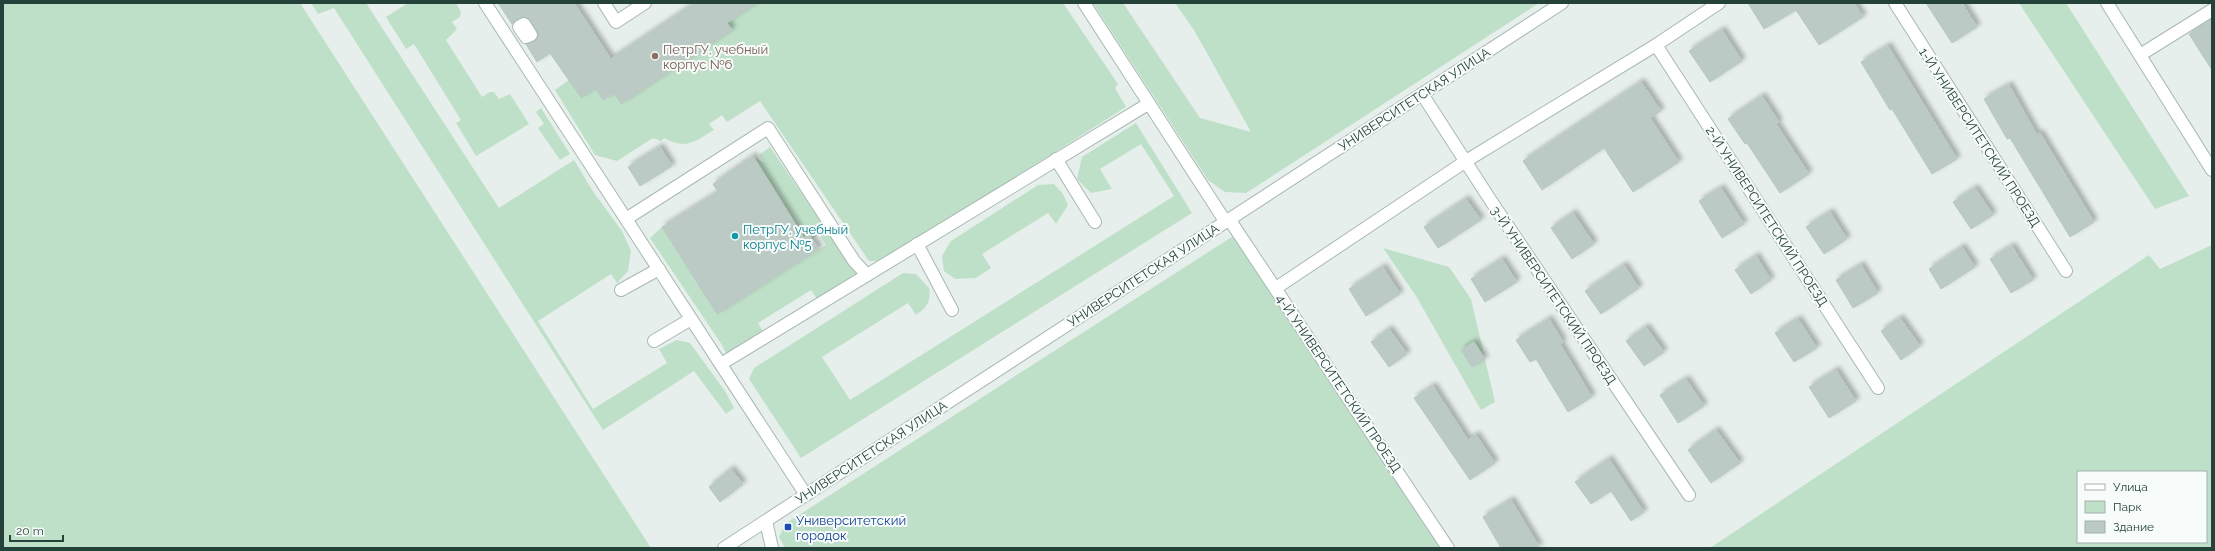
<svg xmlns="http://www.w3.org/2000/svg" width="2215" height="551" viewBox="0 0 2215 551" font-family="Raleway,sans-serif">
<defs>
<filter id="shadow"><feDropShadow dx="3.5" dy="-3.5" stdDeviation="2" flood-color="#0004"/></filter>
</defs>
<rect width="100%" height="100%" fill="#e6efeb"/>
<g fill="#bfe0c8" fill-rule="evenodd">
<polygon points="3,3 300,3 651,548 3,548"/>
<polygon points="311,3 366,3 499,208 574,160 594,193 622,231 631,251 628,271 617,283 611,274 538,321 593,409 667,363 659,349 677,340 690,343 725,391 734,408 726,414 694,371 603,430 334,8 318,14"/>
<polygon points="408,3 456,3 461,12 460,17 452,22 457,29 446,40 482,97 490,92 494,92 499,99 510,94 529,124 476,156 456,123 461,120 414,44 406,49 386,17"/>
<path d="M741,3H1063L1118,84L1115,88L1126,107L883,261H869L760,101L727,122L722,115L709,124L714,130C694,142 686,150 664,138L661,141L653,138L617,161L595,155L555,90L569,80L580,98L595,88L603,100L614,93L621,104L732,30L727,23L746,10Z"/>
<polygon points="1093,3 1123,3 1200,118 1251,132 1194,30 1175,3 1539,3 1246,193 1225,192 1208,180"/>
<polygon points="2019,3 2066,3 2189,196 2155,209"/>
<polygon points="541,108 570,154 560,160 538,128 544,124 536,112"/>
<path d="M1136,123L1192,213L801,458L749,379L754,368L903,273L916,274L929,288C931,301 928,307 916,315L908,303L822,357L850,400L1174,196L1141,144L1100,169L1112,189L1091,193L1077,179L1082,157Z"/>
<polygon points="770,147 860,279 820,303 811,290 758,323 766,336 729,359 722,345 650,238 662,227 717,314 826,245 819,234 812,239 809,235 804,238 753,156 765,163 759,155"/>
<polygon points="1054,184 1063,194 1068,205 1056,224 1048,213 982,254 991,268 976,278 955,279 944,271 942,256 951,241 1038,185"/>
<polygon points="1238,233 1448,548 785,548 779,537 785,524"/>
<path d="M2212,245V548H1710L2149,255L2160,269ZM2078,472H2206V542H2078Z"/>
<polygon points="1383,248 1449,267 1471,299 1495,402 1481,410 1416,296"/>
</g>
<g fill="#bbcac4" stroke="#b8c9c2" filter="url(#shadow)">
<polygon points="498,3 574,3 611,59 695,3 757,3 727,23 732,30 621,104 614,93 603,100 595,88 581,98 550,53 537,62 526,44 534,42 538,36 530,20 523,17 512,24"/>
<polygon points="1748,3 1854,3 1863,17 1819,45 1796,10 1764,29"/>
<polygon points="1926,3 1962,3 1977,27 1952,43"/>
<polygon points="2212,19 2212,70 2189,34"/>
<polygon points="1722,30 1742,61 1710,82 1689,51"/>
<polygon points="1888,46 1957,159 1932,174 1892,109 1890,110 1861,62"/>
<polygon points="1641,82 1661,111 1650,118 1679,162 1633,192 1604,148 1542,190 1523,161"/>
<polygon points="2009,85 2037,135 2040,133 2094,222 2070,237 2010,138 2007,139 1984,99"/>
<polygon points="1762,96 1779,122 1776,124 1809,174 1780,193 1747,143 1745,144 1728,119"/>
<polygon points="660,147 672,166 640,186 628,167"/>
<polygon points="753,156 804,238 809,235 819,249 717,314 662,227 718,192 713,184"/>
<polygon points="1721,188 1744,224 1722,238 1699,201"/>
<polygon points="1975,188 1993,215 1971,229 1953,202"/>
<polygon points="1466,199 1481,220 1438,248 1424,227"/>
<polygon points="1830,212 1847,239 1824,254 1806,227"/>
<polygon points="1573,213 1594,244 1572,259 1551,228"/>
<polygon points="2012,246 2033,280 2011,293 1990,259"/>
<polygon points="1962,247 1975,267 1941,289 1929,269"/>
<polygon points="1756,256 1771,280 1751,294 1735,270"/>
<polygon points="1502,259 1517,282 1485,302 1471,279"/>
<polygon points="1624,265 1639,288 1601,314 1585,291"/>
<polygon points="1861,265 1878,293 1853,308 1836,280"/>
<polygon points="1383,267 1400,294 1366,316 1349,289"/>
<polygon points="1900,318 1920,346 1901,360 1881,331"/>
<polygon points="1549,319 1563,342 1560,344 1592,397 1568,412 1536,359 1530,362 1516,340"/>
<polygon points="1798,319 1817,348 1794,362 1775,333"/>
<polygon points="1646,327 1664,352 1644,366 1626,341"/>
<polygon points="1389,329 1407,354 1389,367 1371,342"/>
<polygon points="1474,342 1485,359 1472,367 1461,350"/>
<polygon points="1836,370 1856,401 1829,418 1809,387"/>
<polygon points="1686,379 1704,406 1678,423 1660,395"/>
<polygon points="1433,386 1468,440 1476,435 1495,463 1470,480 1414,398"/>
<polygon points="1716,430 1740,463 1711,483 1688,450"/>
<polygon points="1609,459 1644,512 1631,521 1611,491 1591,504 1575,482"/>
<polygon points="731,469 743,484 720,502 709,487"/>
<polygon points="1511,500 1540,548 1501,548 1483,517"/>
</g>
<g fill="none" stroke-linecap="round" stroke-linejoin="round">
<defs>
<g id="minor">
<polyline points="485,3 806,495"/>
<polyline points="604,3 616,22 645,3"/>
<polyline points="1084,3 1225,221"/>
<polyline points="1895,3 2066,271"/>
<polyline points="2107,3 2212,170"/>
<polygon points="524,24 531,35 526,37 519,27"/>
<polyline points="1656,45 1878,388"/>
<polyline points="2140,55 2212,10"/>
<polyline points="1422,94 1491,201 1689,495"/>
<polyline points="1056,159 1095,222"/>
<polyline points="626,219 768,128 854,261 867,275"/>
<polyline points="1229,219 1448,548"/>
<polyline points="917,244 952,310"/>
<polyline points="1276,288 1466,161 1656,45 1719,3"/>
<polyline points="621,290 659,269"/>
<polyline points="654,341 691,319"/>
<polyline points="721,364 1148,104"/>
<polyline points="766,521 772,548"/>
<polyline points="724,548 1562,3"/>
</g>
</defs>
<use href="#minor" stroke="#a8b8b2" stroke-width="14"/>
<use href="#minor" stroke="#fff" stroke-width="12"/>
</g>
<circle fill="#8d6e63" stroke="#f7fbf9" stroke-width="1.5" cx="655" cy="56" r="4"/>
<circle fill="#0f9aa8" stroke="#f7fbf9" stroke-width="1.5" cx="735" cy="236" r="4"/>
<rect fill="#1a4fb4" stroke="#f7fbf9" stroke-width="1.5" x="784" y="523" width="8" height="8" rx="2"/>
<g text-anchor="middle" stroke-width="4" stroke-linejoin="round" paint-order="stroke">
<g font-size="13" fill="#785e54" stroke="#f7fbf9" text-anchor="start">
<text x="663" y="54">ПетрГУ, учебный<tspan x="663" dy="15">корпус №6</tspan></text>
</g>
<g font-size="13" fill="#24423a" stroke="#f7fbf9">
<text transform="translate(1414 99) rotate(-33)" y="5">УНИВЕРСИТЕТСКАЯ УЛИЦА</text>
<text transform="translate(1980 137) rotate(57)" y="5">1-Й УНИВЕРСИТЕТСКИЙ ПРОЕЗД</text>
<text transform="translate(1767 216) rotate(57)" y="5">2-Й УНИВЕРСИТЕТСКИЙ ПРОЕЗД</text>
<text transform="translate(1143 275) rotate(-33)" y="5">УНИВЕРСИТЕТСКАЯ УЛИЦА</text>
<text transform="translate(1554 295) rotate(56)" y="5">3-Й УНИВЕРСИТЕТСКИЙ ПРОЕЗД</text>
<text transform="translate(1339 383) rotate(56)" y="5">4-Й УНИВЕРСИТЕТСКИЙ ПРОЕЗД</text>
<text transform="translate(871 452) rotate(-33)" y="5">УНИВЕРСИТЕТСКАЯ УЛИЦА</text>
</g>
<g font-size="13" fill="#0d838f" stroke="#f7fbf9" text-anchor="start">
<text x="743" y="234">ПетрГУ, учебный<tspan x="743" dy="15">корпус №5</tspan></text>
</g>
<g font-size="13" fill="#164399" stroke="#f7fbf9" text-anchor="start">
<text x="796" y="525">Университетский<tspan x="796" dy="15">городок</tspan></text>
</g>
</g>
<rect width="2215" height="551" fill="none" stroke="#24423a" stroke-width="8"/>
<rect x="2077" y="471" width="130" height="72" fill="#f7fbf9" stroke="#a3b1ad"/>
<rect x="2085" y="484" width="20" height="6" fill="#ffffff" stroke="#a3b1ad"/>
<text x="2113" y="491" font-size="12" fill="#24423a">Улица</text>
<rect x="2085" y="501" width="20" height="12" fill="#bfe0c8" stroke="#a3b1ad"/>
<text x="2113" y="511" font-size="12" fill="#24423a">Парк</text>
<rect x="2085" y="521" width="20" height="12" fill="#bbcac4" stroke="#a3b1ad"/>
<text x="2113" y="531" font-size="12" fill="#24423a">Здание</text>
<path d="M10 535v6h53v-6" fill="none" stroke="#24423a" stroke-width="2"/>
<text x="16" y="535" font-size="12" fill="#24423a" stroke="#f7fbf9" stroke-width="3" paint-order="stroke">20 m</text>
</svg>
